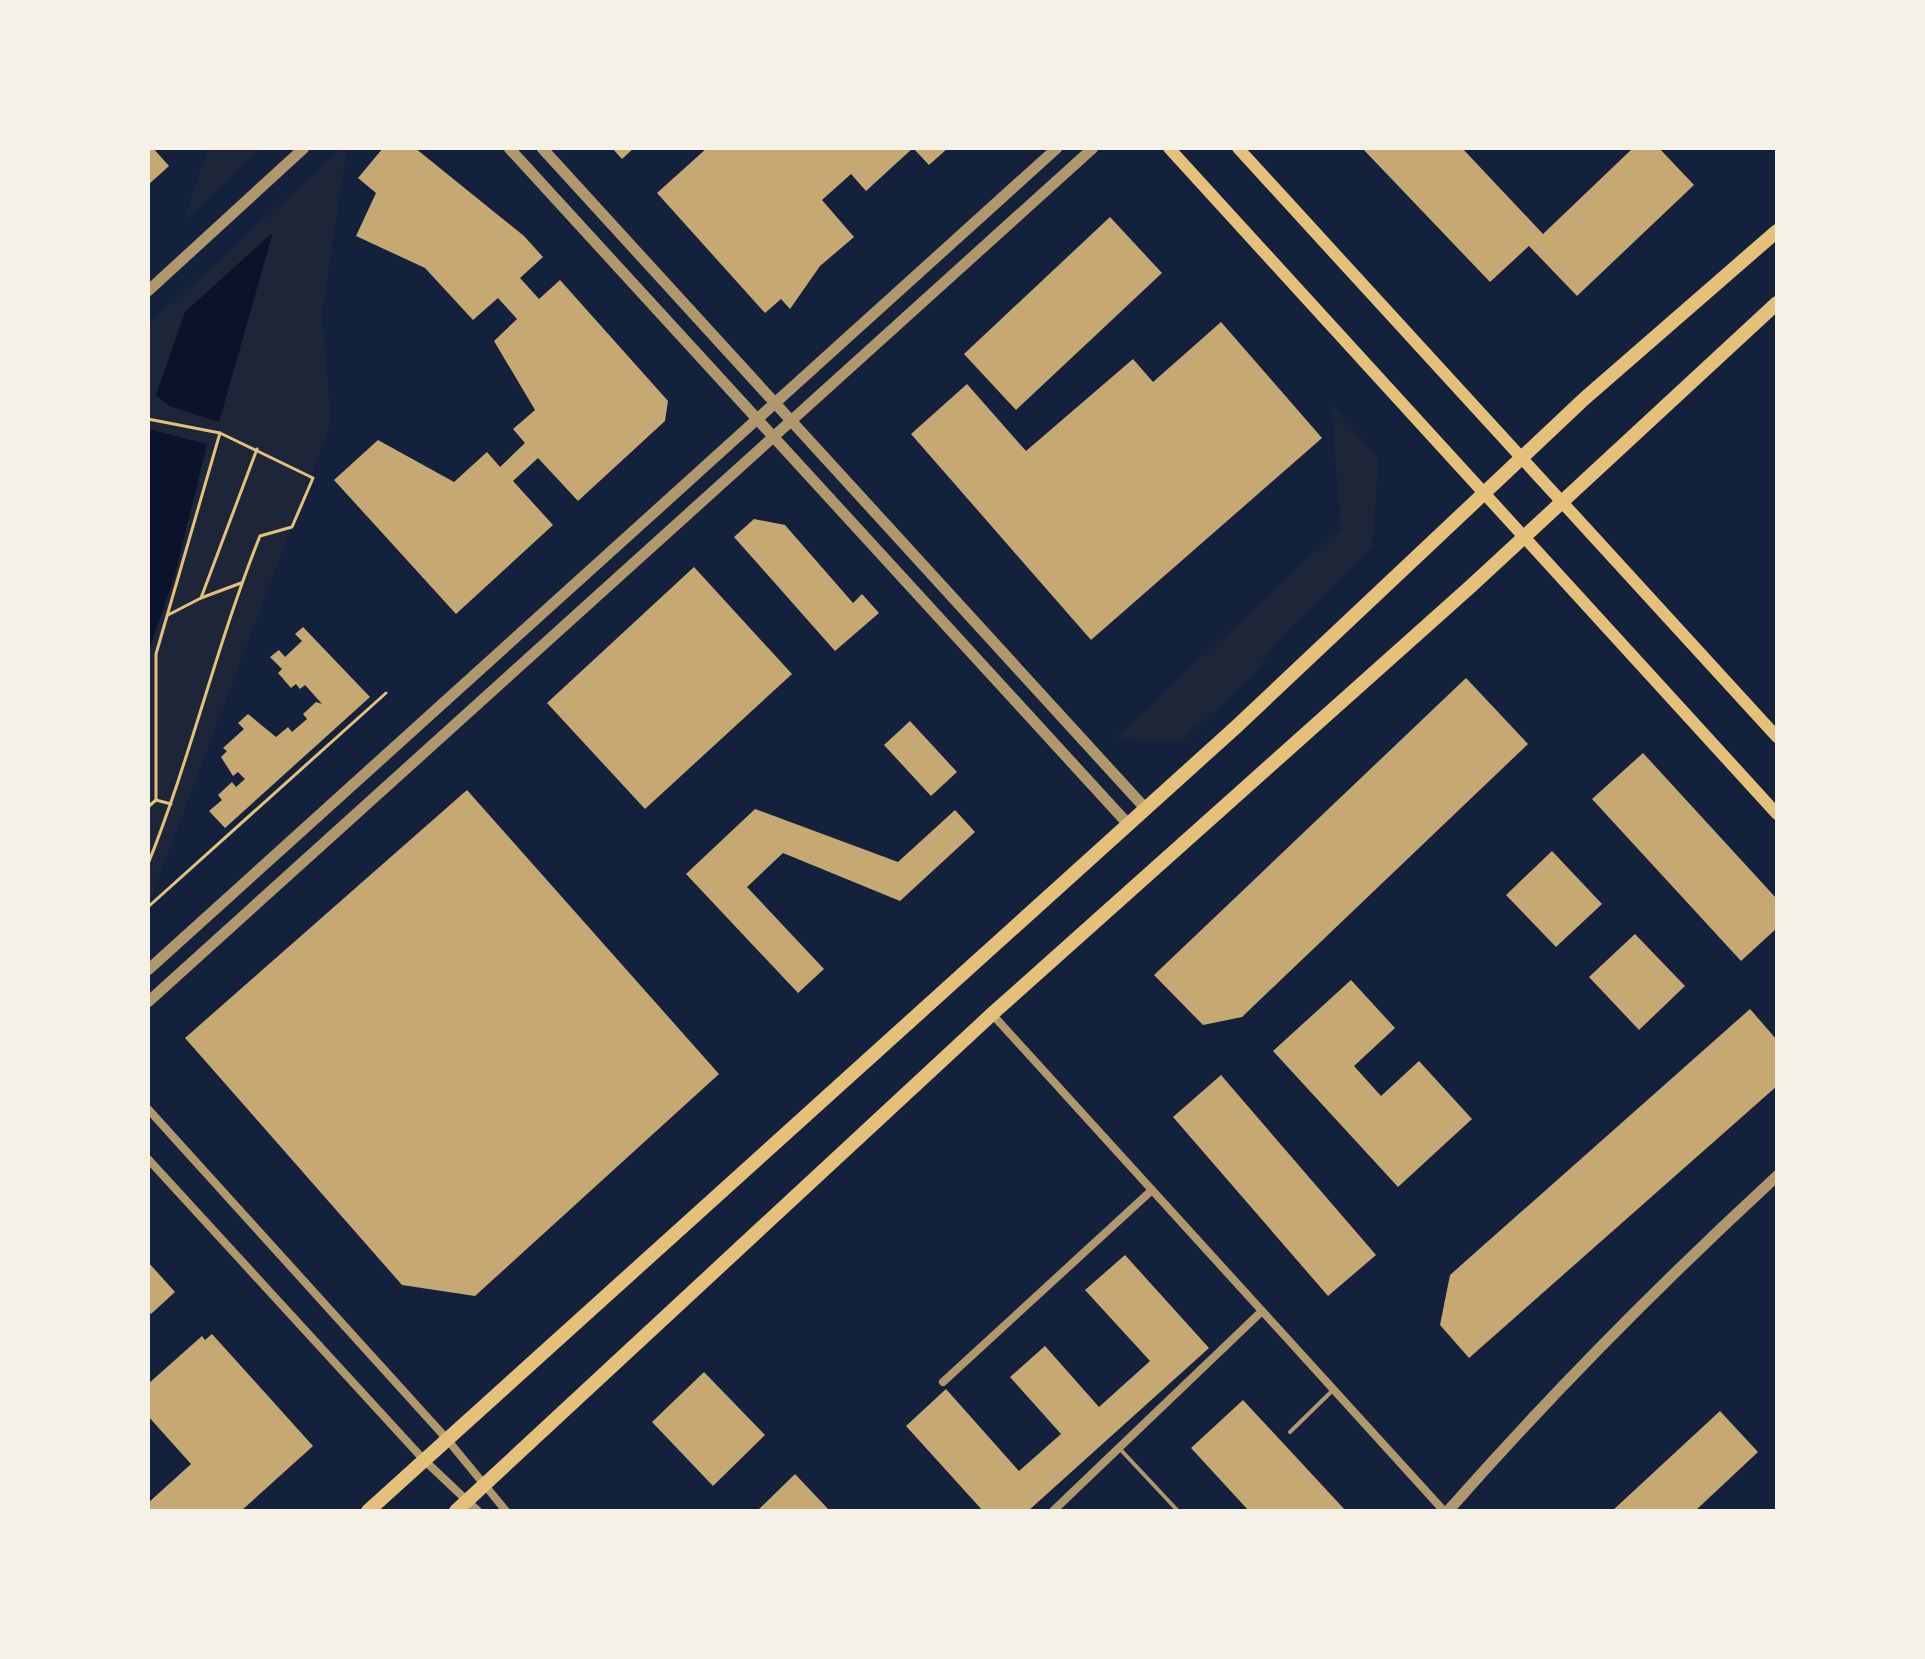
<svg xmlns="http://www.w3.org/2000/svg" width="1925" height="1659" viewBox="0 0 1925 1659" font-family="'Roboto Condensed',sans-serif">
<rect width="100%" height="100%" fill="#14213d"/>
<g fill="#1d2539">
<polygon points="208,148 262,148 183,222"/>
<polygon points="342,148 347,148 322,314 331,423 148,906 148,325"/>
<polygon points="1331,405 1379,458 1372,547 1282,635 1253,675 1179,743 1115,738 1341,528"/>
</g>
<g fill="#0b132b">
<polygon points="273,232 219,422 169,406 156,395 185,312"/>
<polygon points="148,429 207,444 175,575 148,653"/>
</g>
<g fill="#c6a872">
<polygon points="148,148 153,148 169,166 148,185"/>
<polygon points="383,148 415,148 524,236 543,257 520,278 539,299 560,280 668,401 665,421 578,501 538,458 513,481 553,525 456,614 334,480 378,440 454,482 487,452 500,467 525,443 513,429 535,410 494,341 517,319 498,298 473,320 425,268 356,236 376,193 358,178"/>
<polygon points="612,148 634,148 622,159"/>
<polygon points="707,148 913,148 866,191 851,174 822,200 854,237 820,266 790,309 781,299 765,313 657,193"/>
<polygon points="913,148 948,148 929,165"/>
<polygon points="1362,148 1462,148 1543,234 1633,148 1659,148 1694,185 1577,296 1529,246 1490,282"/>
<polygon points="1110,217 1162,273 1016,410 964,354"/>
<polygon points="1221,322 1322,438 1091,640 911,434 967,384 1026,451 1133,359 1153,382"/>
<polygon points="754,519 785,525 853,603 862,594 879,613 835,651 734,537"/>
<polygon points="694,567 792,674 645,809 547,703"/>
<polygon points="303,627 370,697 225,828 209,811 222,800 218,795 232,782 236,787 245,779 238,772 233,776 221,757 227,751 223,748 244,729 238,723 248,714 276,737 288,727 292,732 307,719 303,714 316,702 322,704 305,685 300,689 296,684 291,688 278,673 282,669 270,657 279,650 285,657 302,641 295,634"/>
<polygon points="1466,678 1528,744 1242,1017 1203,1025 1154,975"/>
<polygon points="910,721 957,772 931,796 884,745"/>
<polygon points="1643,753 1777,899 1777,928 1741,961 1592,799"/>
<polygon points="467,790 719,1074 475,1296 402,1285 185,1038"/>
<polygon points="755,809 898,862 955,810 975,832 900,901 783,853 747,887 824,969 798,993 686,874"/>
<polygon points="1552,851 1602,904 1556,947 1506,895"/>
<polygon points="1635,934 1685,986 1639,1030 1589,977"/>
<polygon points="1351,980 1395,1028 1354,1066 1381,1096 1419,1061 1472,1119 1398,1187 1273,1051"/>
<polygon points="1750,1009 1777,1040 1777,1086 1469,1358 1440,1325 1450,1275"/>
<polygon points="1221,1075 1376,1255 1328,1296 1173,1117"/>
<polygon points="1125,1255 1209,1348 1028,1511 983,1511 906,1426 946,1389 1019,1471 1061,1434 1010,1377 1045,1346 1099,1407 1150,1361 1085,1290"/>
<polygon points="148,1262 175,1292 151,1314 148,1311"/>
<polygon points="212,1334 313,1446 241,1511 148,1511 148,1503 191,1464 148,1416 148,1384 202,1336 205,1340"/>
<polygon points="704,1372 765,1435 713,1486 652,1422"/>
<polygon points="1243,1400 1346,1511 1249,1511 1191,1448"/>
<polygon points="1720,1411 1758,1452 1695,1511 1612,1511"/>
<polygon points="795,1474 830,1511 757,1511"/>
</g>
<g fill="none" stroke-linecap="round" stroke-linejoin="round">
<g stroke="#e5c07b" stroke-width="3">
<path d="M148,419L220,433L313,478L292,527L260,536C217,643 191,757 148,864"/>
<polyline points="201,598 241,583"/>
<polyline points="168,615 201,598 257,449"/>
<polyline points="156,800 171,804"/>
<polyline points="148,807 156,800 156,654 220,433"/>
<polyline points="148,907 386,693"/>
</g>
<g stroke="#b1986c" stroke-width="4">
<polyline points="1290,1432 1332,1391"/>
<polyline points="1120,1449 1178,1511"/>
</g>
<g stroke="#b1986c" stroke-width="8">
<polyline points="992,1014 1444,1511"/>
<polyline points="148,1109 446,1438 506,1511"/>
<polyline points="148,1159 424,1460 478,1511"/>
<polyline points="943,1382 1152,1190"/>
<polyline points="1053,1511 1262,1311"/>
</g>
<g stroke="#b1986c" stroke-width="11">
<polyline points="509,148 1128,824"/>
<polyline points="542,148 1145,808"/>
<polyline points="148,291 304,148"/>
<polyline points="148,970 1057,148"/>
<polyline points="148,1002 1093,148"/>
<path d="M1448,1511C1552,1393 1661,1283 1777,1176"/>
</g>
<g stroke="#e5c07b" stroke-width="12">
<polyline points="1169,148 1777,814"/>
<polyline points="1238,148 1777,737"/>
</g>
<g stroke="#e5c07b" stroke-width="14">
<polyline points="368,1511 1236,727 1584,399 1777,231"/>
<polyline points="456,1511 992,1014 1470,587 1777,303"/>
</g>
</g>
<rect width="1925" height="1659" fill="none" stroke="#f6f1e7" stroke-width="300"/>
</svg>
